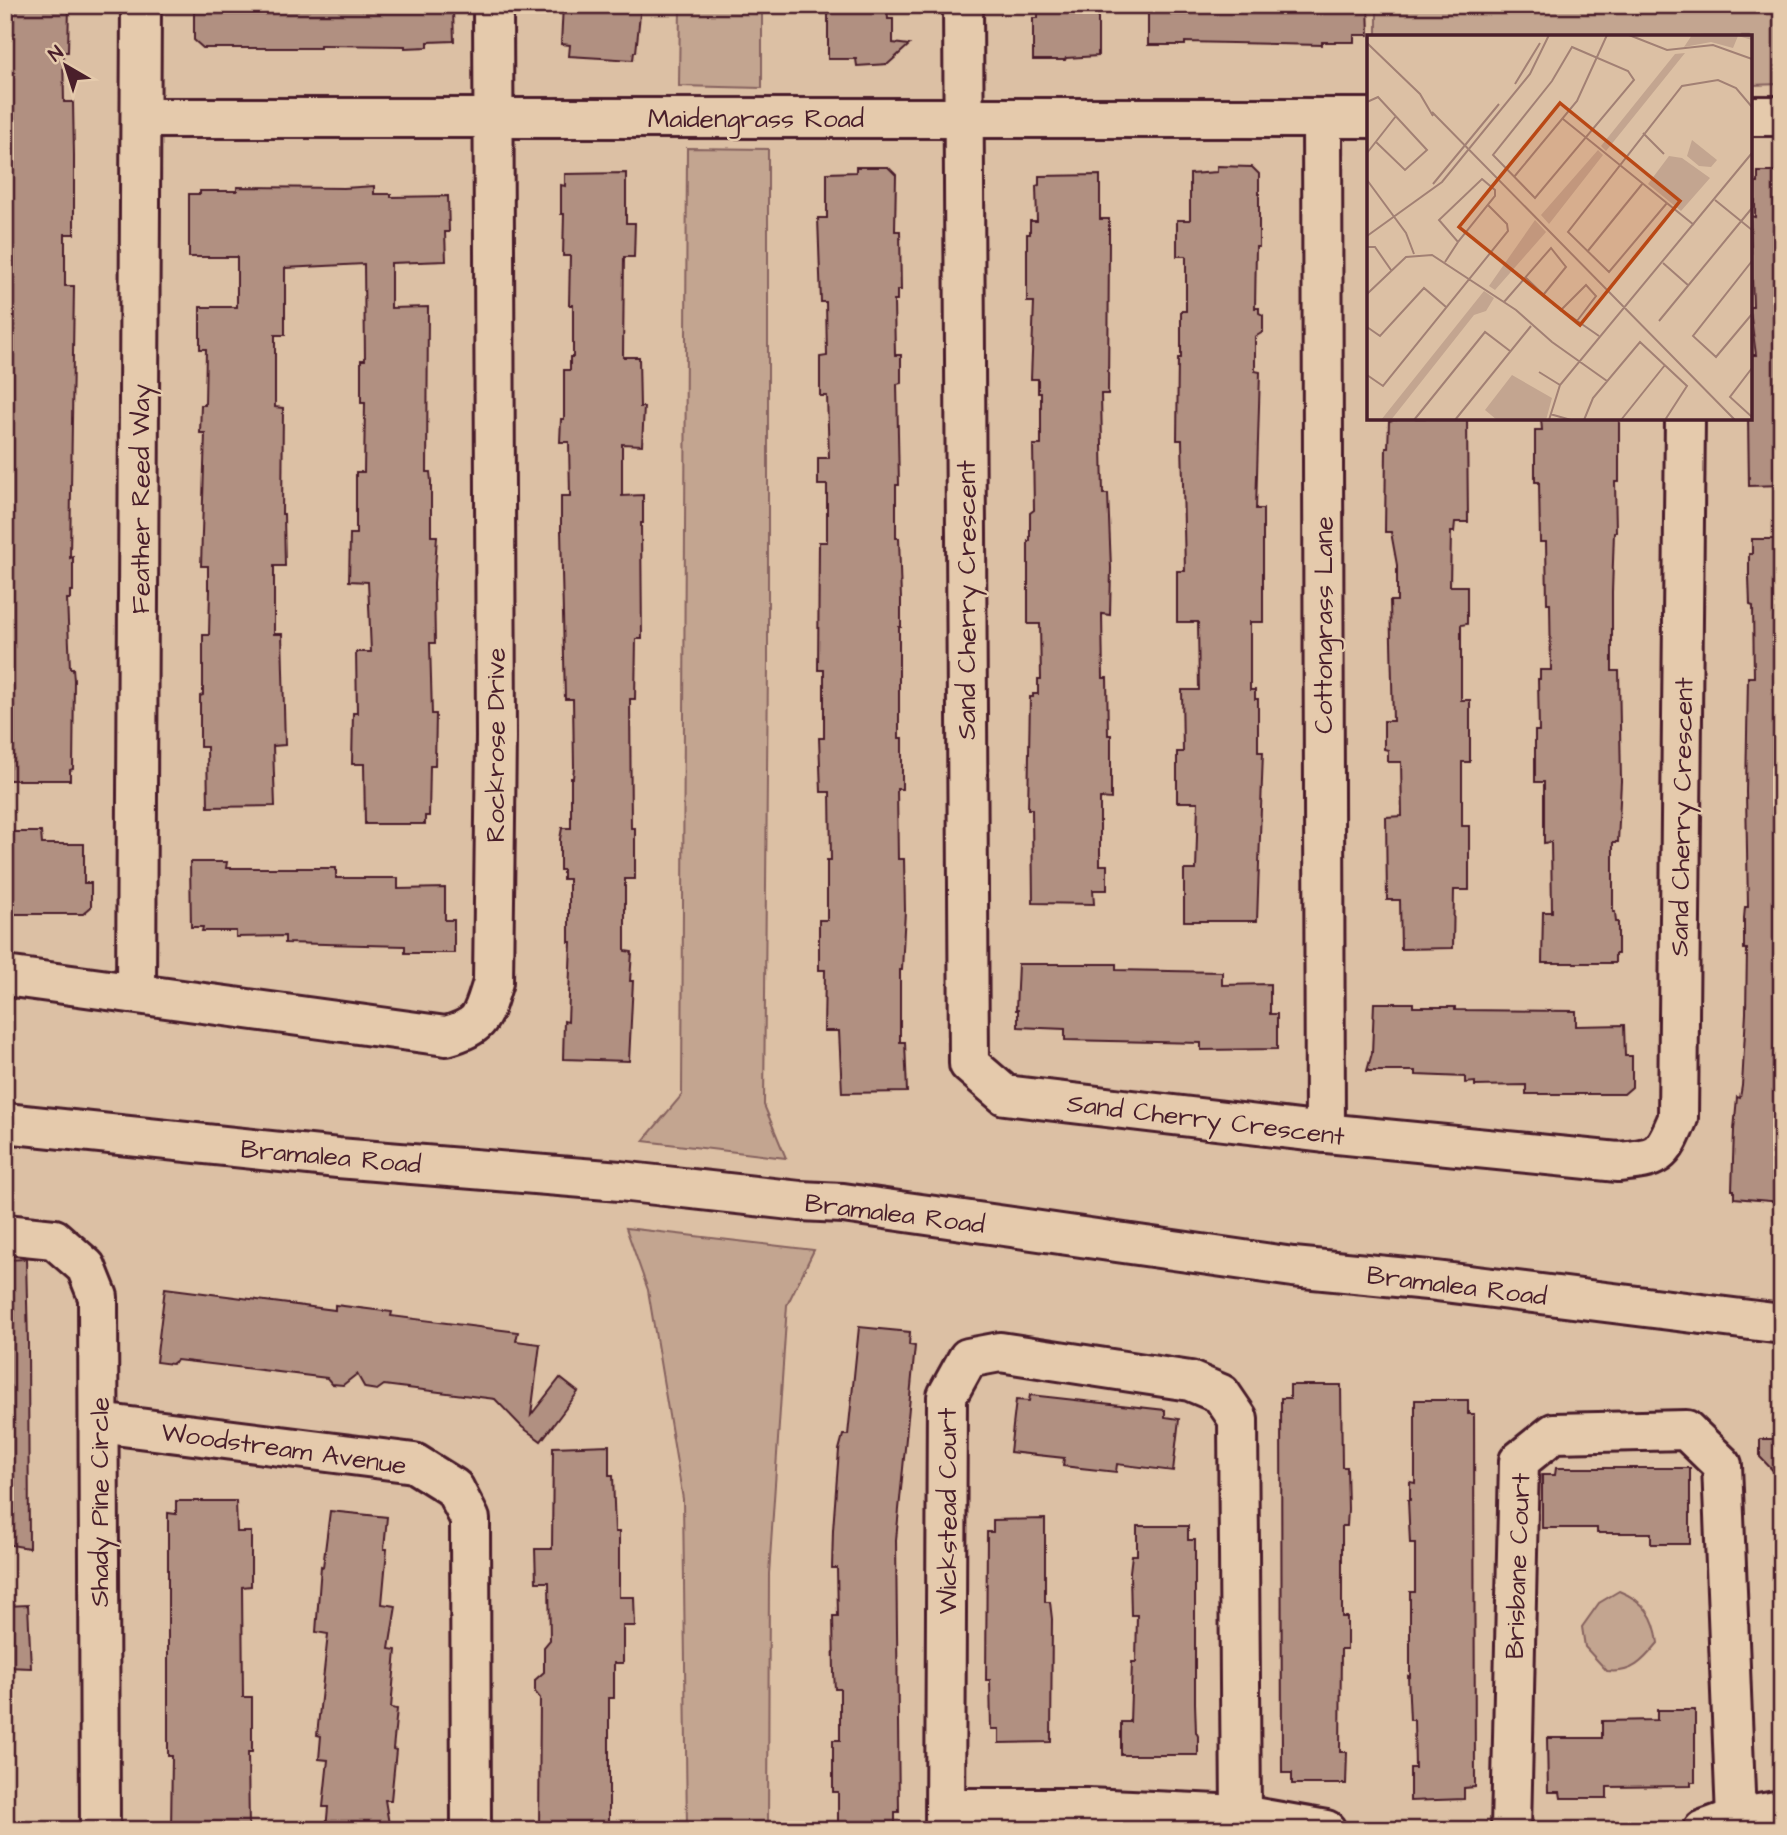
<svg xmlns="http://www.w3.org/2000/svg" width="1787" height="1835" viewBox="0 0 1787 1835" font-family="'Architects Daughter',sans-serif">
<rect width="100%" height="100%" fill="#dcc0a4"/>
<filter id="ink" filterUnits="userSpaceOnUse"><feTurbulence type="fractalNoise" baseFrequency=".0143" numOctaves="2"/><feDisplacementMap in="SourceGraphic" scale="14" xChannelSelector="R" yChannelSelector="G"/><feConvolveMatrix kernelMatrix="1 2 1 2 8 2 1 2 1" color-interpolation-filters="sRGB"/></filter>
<g filter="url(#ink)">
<g fill="#c3a590" stroke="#86625e" stroke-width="2">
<polygon points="680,5 762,5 762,88 679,86"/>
<polygon points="1377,5 1782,5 1782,84 1750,85 1750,37 1377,37"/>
<polygon points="687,148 768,149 768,664 764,1105 786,1158 643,1141 682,1095"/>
<polygon points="626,1228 814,1250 787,1305 769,1574 768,1830 687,1830 683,1499 648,1290"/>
<path d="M1619,1591C1644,1601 1655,1616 1658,1643C1643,1661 1632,1674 1607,1671L1585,1647L1582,1627L1599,1603Z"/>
</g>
<g fill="#b19081" stroke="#4a1f2b" stroke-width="2">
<polygon points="8,5 69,5 68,52 63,52 64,102 73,102 74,155 74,234 65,234 65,286 74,286 70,558 73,557 73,591 70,591 70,599 67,599 70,668 73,668 74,680 73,769 70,770 70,780 5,780 5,14 8,14"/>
<polygon points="201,5 443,5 443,9 453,9 454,41 428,42 428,47 405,48 405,46 320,45 320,48 203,48 194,40 194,8 201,8"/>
<polygon points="563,5 641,5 636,52 634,52 633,60 569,56 570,45 561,44"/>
<polygon points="828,5 887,5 888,19 893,19 893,43 909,45 888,64 857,66 856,59 828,59"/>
<polygon points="1038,5 1098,5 1098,56 1066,58 1065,60 1033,60 1033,18 1038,18"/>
<polygon points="1148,5 1368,5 1369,35 1354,35 1354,42 1322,42 1322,45 1185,42 1185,45 1148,45"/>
<polygon points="1217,166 1252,167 1259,174 1259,247 1256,247 1255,308 1259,308 1259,313 1263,315 1263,332 1255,337 1255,371 1260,372 1256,509 1263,509 1263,622 1250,622 1250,690 1255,690 1255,699 1258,699 1258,752 1263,752 1257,921 1184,921 1184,870 1196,870 1198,802 1177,802 1177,752 1183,752 1182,690 1199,690 1198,622 1177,622 1177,571 1185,571 1182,440 1177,440 1178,358 1181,358 1181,311 1186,311 1186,256 1177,256 1177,220 1190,220 1190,174 1217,172"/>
<polygon points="856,167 888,167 896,175 895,231 900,231 901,290 897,290 897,301 894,301 895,355 901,355 901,383 897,384 899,485 896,485 896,538 899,538 901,599 901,627 899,627 899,738 902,738 902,789 897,789 898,859 904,859 905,910 902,970 900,970 900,1042 905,1042 907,1092 842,1093 839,1031 824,1031 825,970 819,970 819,920 827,920 827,860 831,860 830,792 821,792 819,738 824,738 824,670 818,670 819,542 827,542 827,485 818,485 818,458 829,458 827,396 820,396 820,357 827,356 826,302 821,302 818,218 827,218 827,173 856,172"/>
<polygon points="1758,172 1782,172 1782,485 1749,486 1748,418 1750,418 1750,355 1756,355 1750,311 1750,307 1753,307 1750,216 1755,217 1755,183 1758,183"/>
<polygon points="626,173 626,223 635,223 634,257 624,257 623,357 639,357 640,407 644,407 642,445 622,444 622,496 643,495 643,523 641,523 642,639 636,639 635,699 630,699 631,828 635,828 635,879 625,879 625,951 632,952 630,981 633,981 629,1061 563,1059 564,1021 568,1022 571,942 569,942 569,879 563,879 563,870 560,870 560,839 562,828 571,828 571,778 573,778 574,767 573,699 565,699 561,530 561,496 570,496 569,442 560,442 561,419 564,419 564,370 570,370 570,357 573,357 573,305 569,305 570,256 563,256 564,214 561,214 561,185 565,186 565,174"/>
<polygon points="1100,175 1100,219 1109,219 1109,240 1108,394 1101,394 1103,494 1108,494 1111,568 1110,615 1102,614 1103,678 1107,678 1108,735 1111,735 1111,799 1100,798 1100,865 1107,865 1107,890 1093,890 1094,904 1033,903 1032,809 1028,809 1030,697 1033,697 1033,694 1038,694 1038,679 1041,679 1040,624 1028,624 1028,541 1030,541 1030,513 1034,510 1033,445 1041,445 1041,393 1038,393 1038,379 1031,379 1034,302 1027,302 1027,234 1030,234 1030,221 1037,221 1036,186 1039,185 1039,176"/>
<polygon points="374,186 374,194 391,194 391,197 448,196 449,232 445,232 446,261 391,263 391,308 428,307 427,472 430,472 431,481 431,536 437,536 434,583 435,643 430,643 432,714 436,714 435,766 430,766 429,816 425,816 425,824 365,824 364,764 352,764 353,713 357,713 356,652 371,652 368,582 349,581 350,534 356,534 356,472 364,472 365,403 361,403 361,360 365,360 364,264 285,268 285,335 275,335 275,407 283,408 282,514 284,514 285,566 274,566 274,634 282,634 285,745 273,746 275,806 208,807 207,747 200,747 200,696 203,695 203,635 209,635 210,589 208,589 208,566 201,566 205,433 200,433 201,405 205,405 206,349 200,349 200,307 237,307 237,257 189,257 189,194 200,194 200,191 237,191 237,187 344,188"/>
<polygon points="1401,418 1467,418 1468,522 1455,522 1454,532 1451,532 1450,586 1467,586 1467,624 1461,625 1461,700 1470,700 1470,762 1462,762 1462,826 1469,826 1469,890 1454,890 1453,948 1401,949 1400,900 1387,900 1386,817 1402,816 1401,762 1388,762 1388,750 1384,749 1384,721 1393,721 1390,601 1397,601 1397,565 1391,532 1385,532 1386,448 1388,448 1389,421"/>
<polygon points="1541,418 1619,418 1619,482 1615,482 1616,532 1614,532 1612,592 1612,671 1619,671 1621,781 1618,842 1613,842 1613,912 1615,912 1616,922 1618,922 1618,954 1615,954 1615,963 1542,963 1543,912 1552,912 1551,842 1544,843 1544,782 1535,782 1535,731 1539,731 1538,679 1540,679 1540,670 1551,670 1550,603 1547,603 1546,542 1540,542 1539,482 1535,482 1535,430 1542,430"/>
<polygon points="1752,539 1782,539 1782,1202 1734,1198 1734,1190 1732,1190 1734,1130 1737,1097 1740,1098 1742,1086 1746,1013 1747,949 1744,949 1744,918 1745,907 1748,907 1746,792 1748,677 1754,677 1753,606 1750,605 1749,577 1749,554 1752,554"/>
<polygon points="5,832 41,832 42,844 84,844 84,883 91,883 91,907 83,914 14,914 14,910 5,910"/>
<polygon points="190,862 227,862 226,868 336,868 336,878 398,878 398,889 445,888 445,920 454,920 454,953 405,953 405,946 285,943 285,936 236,937 236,931 202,931 203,927 191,927"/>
<polygon points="1018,964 1116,964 1116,970 1222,972 1222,985 1270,984 1270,1014 1277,1014 1277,1049 1201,1050 1201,1043 1065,1040 1065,1029 1018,1027 1018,1010 1016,1010"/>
<polygon points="1374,1003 1413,1003 1413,1007 1455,1007 1455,1010 1576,1011 1576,1026 1624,1025 1625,1056 1632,1056 1632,1087 1624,1094 1526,1094 1526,1085 1475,1086 1475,1082 1465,1083 1465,1077 1416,1075 1416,1071 1367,1071 1372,1053"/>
<polygon points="26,1259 28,1343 29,1548 5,1544 5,1260"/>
<polygon points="165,1288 335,1310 335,1305 392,1312 391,1316 518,1332 516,1341 540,1344 531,1415 560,1378 578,1392 541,1441 522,1427 495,1399 384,1385 377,1390 365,1388 357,1374 343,1385 332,1384 327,1378 270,1371 177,1360 172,1364 156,1362"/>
<polygon points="859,1327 910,1332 909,1345 915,1346 896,1540 899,1812 895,1812 895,1830 838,1830 838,1792 833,1792 833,1740 840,1740 840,1689 835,1689 834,1673 833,1616 838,1616 837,1568 832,1568 833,1530 839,1450 843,1435 848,1435"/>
<polygon points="1290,1385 1341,1385 1342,1467 1347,1467 1348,1509 1347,1526 1342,1526 1342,1617 1347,1617 1347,1649 1341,1649 1340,1752 1347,1752 1346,1784 1292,1784 1292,1773 1282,1773 1281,1398 1290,1398"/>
<polygon points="1030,1395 1165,1410 1165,1417 1179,1419 1173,1471 1117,1464 1116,1472 1063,1466 1064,1458 1010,1452 1016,1400 1029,1401"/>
<polygon points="1415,1400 1468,1400 1468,1414 1474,1414 1475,1787 1464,1788 1464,1799 1410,1801 1410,1768 1415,1768 1414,1720 1410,1720 1408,1676 1410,1677 1410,1592 1415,1592 1415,1543 1410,1543 1408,1500 1410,1500 1410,1482 1415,1483"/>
<polygon points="1760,1439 1782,1439 1782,1480 1760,1457"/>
<polygon points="609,1445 609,1475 613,1475 615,1532 619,1532 619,1597 634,1597 635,1626 623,1626 623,1663 614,1663 614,1698 609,1698 609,1825 599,1825 599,1830 539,1830 540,1698 535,1692 535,1680 544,1672 544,1647 550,1640 549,1582 536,1582 535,1549 552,1549 553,1447"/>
<polygon points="1556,1468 1690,1468 1690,1544 1651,1544 1651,1533 1597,1533 1597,1528 1542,1528 1542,1475 1555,1475"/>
<polygon points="176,1501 236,1501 237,1532 251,1532 251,1586 242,1587 243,1697 252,1697 252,1752 248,1752 249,1830 171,1830 172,1756 168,1756 168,1513 176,1514"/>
<polygon points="330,1511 387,1517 384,1549 387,1549 382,1604 396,1606 389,1649 396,1650 391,1708 397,1709 393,1749 396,1750 391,1800 385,1800 390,1830 326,1830 328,1807 323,1807 328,1760 319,1759 321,1736 317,1735 328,1634 316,1632 321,1566 323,1567"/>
<polygon points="1045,1519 1045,1602 1050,1602 1052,1619 1051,1742 999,1743 999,1729 991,1729 990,1680 986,1680 987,1532 993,1532 993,1520"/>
<polygon points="1137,1526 1188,1526 1188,1540 1195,1540 1195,1703 1196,1732 1198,1736 1198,1755 1121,1755 1121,1722 1130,1722 1132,1662 1136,1662 1137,1615 1131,1615 1130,1572 1132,1555 1137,1555"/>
<polygon points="28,1605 31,1668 5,1667 5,1606"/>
<polygon points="1657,1710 1695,1710 1695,1782 1691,1782 1691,1786 1607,1787 1607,1798 1561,1798 1560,1792 1548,1792 1547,1738 1602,1738 1602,1721 1657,1720"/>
</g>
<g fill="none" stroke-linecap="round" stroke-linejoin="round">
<defs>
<g id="minor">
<path d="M963,5L969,1064L1005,1095L1325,1133L1618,1162C1659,1158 1662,1157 1678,1118L1685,418"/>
<polyline points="1750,116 1782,116"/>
<polyline points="142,118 1369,118"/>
<polyline points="1322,118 1325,1133"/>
<path d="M5,976L446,1036C483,1026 482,1016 493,982L496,737L493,5"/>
<polyline points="136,992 141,5"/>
<polyline points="5,1234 54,1239 86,1267 98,1297 100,1830"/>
<polyline points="99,1423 414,1463 454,1488 470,1519 471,1830"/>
<polyline points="946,1808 1087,1808 1241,1815 1326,1830"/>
<polyline points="945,1830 947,1396 968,1358 1000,1352 1190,1381 1221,1394 1238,1419 1241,1815"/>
<polyline points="1511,1830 1519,1461 1554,1433 1686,1430 1722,1465 1736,1818"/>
<polyline points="1703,1830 1736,1818 1782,1810"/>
</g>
<polyline id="major" points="5,1123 338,1158 620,1181 800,1201 843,1203 1293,1267 1428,1280 1782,1324"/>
</defs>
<use href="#minor" stroke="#4a1f2b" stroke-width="44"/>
<use href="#major" stroke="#4a1f2b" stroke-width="44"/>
<use href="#minor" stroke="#e5caac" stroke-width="38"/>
<use href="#major" stroke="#e5caac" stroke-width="38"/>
</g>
</g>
<g text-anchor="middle" stroke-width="5" stroke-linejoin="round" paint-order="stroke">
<g font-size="26" fill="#4a1f2b" stroke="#e5caac">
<text x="756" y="127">Maidengrass Road</text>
<text transform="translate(140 499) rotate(-90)" y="9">Feather Reed Way</text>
<text transform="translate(966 600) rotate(-90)" y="9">Sand Cherry Crescent</text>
<text transform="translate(1323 625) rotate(-90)" y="9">Cottongrass Lane</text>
<text transform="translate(495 745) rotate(-90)" y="9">Rockrose Drive</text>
<text transform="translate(1681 817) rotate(-89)" y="9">Sand Cherry Crescent</text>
<text transform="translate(1206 1119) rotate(7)" y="9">Sand Cherry Crescent</text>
<text transform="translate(331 1156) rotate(5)" y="9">Bramalea Road</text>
<text transform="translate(895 1213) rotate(7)" y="9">Bramalea Road</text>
<text transform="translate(1457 1285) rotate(7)" y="9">Bramalea Road</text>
<text transform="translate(284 1448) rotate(8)" y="9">Woodstream Avenue</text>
<text transform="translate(99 1502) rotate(-90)" y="9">Shady Pine Circle</text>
<text transform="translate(947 1511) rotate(-90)" y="9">Wickstead Court</text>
<text transform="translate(1517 1566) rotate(-88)" y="9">Brisbane Court</text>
</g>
</g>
<g transform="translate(1367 35)">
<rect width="385" height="385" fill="#dcc0a4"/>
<path d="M325,0H385V5L371,1L366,13L344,7L317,12ZM318,18L239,116L234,111L308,19ZM325,105L350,125L344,132L332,131L320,121ZM231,115L236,120L182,189L174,180ZM302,121L315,123L343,143L314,176L281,149ZM168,185L179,197L128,255L122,251ZM117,256L127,263L119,276L107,280L24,385H14ZM145,340L185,363L179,385H130L118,375Z" fill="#c3a590"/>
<path fill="none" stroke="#a28074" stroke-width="2" d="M262,0L300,15L346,10L385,24M0,8L53,59L66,81M205,12L261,36L267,45L168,163L126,120L185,46ZM148,49L173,8M0,67L11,62L60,115L38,135L9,107M65,77L368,385M196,84L327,190M276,98L297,119M0,118L29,81M147,142L210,66L240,0M115,144L128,155V161L91,207L72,185ZM0,145L39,198L47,219M66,149L132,69M348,165L385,195M300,168L242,237L201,197L315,51L351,45L369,53L385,72M0,201L75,147L163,39L182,0M0,212H8L24,235M220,217L276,148M385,226L326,301L349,322L385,279M78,227L91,207M296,228L322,251M158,242L184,267M0,259L39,222L65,220L149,275L185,307L240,346M137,267L184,213L199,232L177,259M186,269L232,301M193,276L219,250L229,261L210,286M292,286L385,173M0,292L13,301L57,253L79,272M385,333L363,362L385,382M172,337L193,350M0,340L16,351L141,196L140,189L121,170M183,379L204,385M47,385L118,297L143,316M88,385L164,291M182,385L193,350L385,118M217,385L226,363L273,307L320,351L298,385M254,385L298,330"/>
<path fill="#b94815" fill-opacity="0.15" stroke="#b94815" stroke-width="3.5" d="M193,68L313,166L213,290L92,192Z"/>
<rect width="385" height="385" fill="none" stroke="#4a1f2b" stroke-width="3.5"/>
</g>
<rect width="1787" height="1835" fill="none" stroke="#e5caac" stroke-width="28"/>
<rect x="14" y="14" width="1759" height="1807" fill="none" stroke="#4a1f2b" stroke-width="2.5" filter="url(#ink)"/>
<g transform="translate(66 66) rotate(321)" stroke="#e5caac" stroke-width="5" paint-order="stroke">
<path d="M0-5L12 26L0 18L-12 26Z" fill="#4a1f2b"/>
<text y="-10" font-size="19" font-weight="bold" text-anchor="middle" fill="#4a1f2b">N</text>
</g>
</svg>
